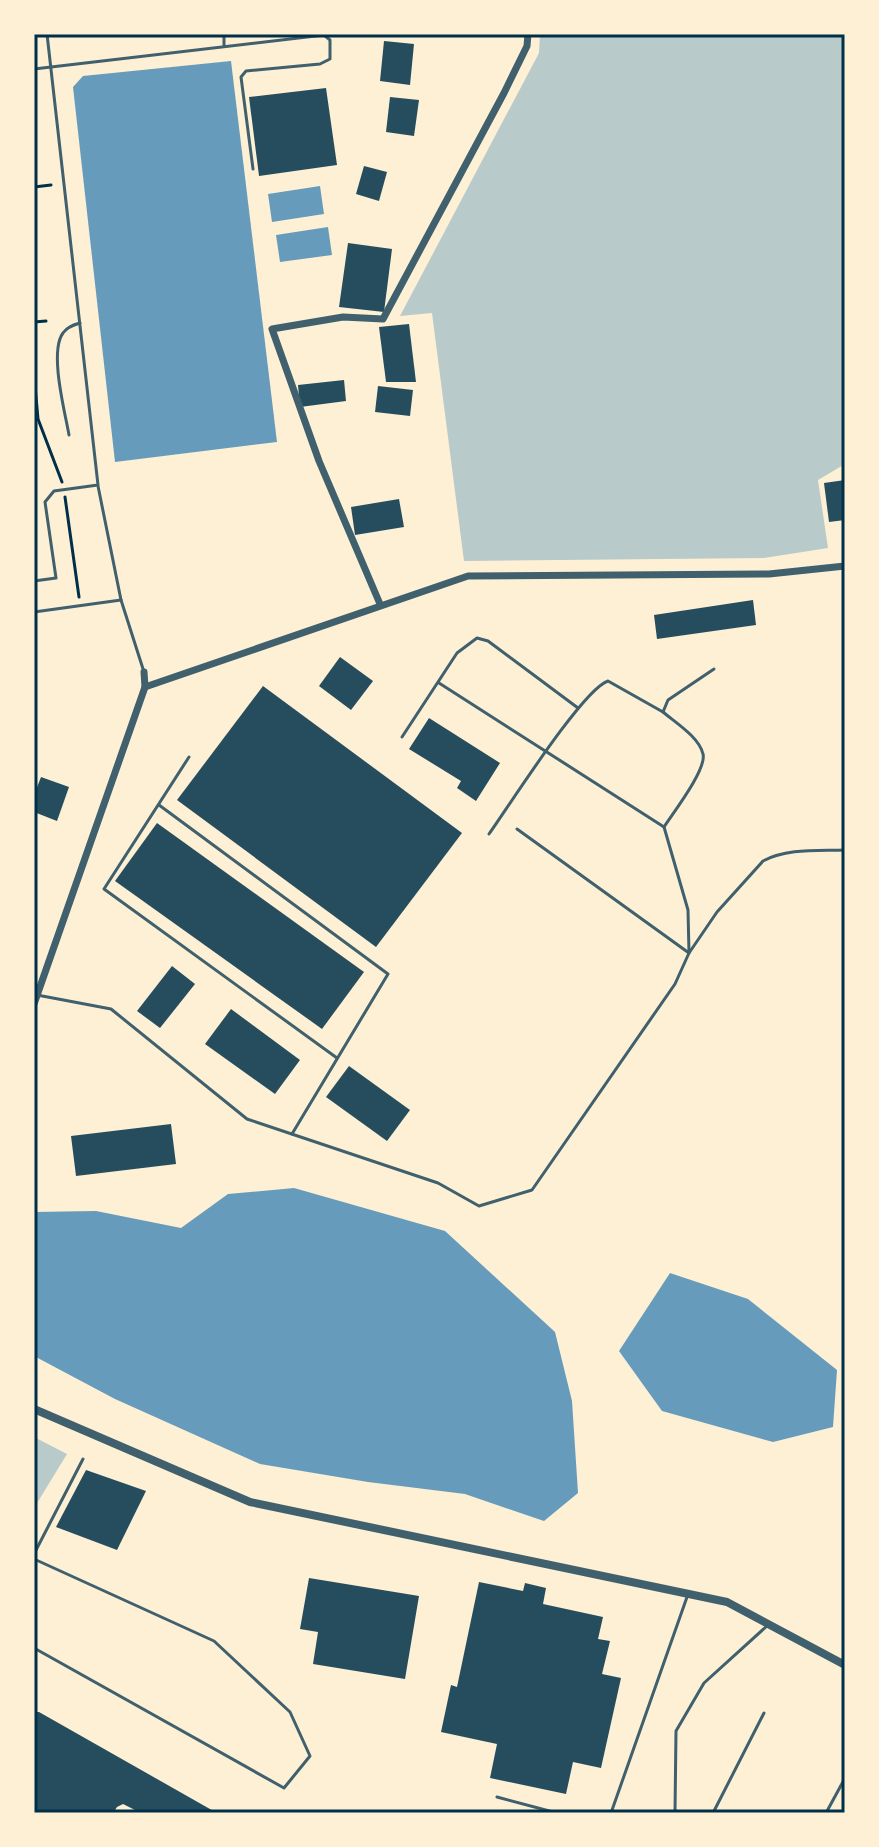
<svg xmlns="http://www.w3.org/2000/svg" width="879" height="1847" viewBox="0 0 879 1847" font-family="Bitter,serif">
<rect width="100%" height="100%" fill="#fdf0d5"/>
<g fill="#b9caca">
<polygon points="540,34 845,34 845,464 818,480 828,548 764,558 464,561 432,313 400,316 539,53"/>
<polygon points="34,1437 67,1454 34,1508"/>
</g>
<g fill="#669bbc">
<polygon points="231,61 277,442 115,462 73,87 83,76"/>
<polygon points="320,186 324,214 272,222 268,194"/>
<polygon points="328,227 332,255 280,262 276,235"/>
<polygon points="294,1188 445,1231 555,1332 572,1401 578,1493 544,1521 465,1494 368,1482 260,1464 115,1399 34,1356 34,1212 96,1211 181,1228 228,1194"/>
<polygon points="670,1273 748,1299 837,1370 833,1427 773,1442 662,1411 619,1351"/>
</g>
<g fill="#264d5e">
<polygon points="384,41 414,44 410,85 380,81"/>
<polygon points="326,88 337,165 259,176 249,97"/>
<polygon points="390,97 419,100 414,136 386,132"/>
<polygon points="364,166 387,172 379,201 356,194"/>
<polygon points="348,243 392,249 384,312 339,307"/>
<polygon points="409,324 416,382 386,382 379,327"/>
<polygon points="344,380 346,401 300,407 298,385"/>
<polygon points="378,386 413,390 410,416 375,412"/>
<polygon points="845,480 845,520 829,522 824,483"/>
<polygon points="399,499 404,527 355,535 351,507"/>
<polygon points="753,600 756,625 657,639 654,615"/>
<polygon points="340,657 373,681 351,710 319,686"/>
<polygon points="263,686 462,833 376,947 177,800"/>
<polygon points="429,718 500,763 476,801 457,788 461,781 409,749"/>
<polygon points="41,777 69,787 57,821 34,812 34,795"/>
<polygon points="157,823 364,972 322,1029 115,881"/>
<polygon points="172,966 195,984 160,1028 137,1011"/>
<polygon points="231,1009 300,1060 275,1094 205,1044"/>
<polygon points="349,1066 410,1110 387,1141 326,1097"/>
<polygon points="171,1124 176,1164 76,1176 71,1136"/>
<polygon points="86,1470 146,1491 117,1550 56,1527"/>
<polygon points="309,1578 419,1596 405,1679 313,1664 318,1632 300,1629"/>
<polygon points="479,1582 523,1591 525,1583 546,1588 543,1604 603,1617 598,1639 610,1641 602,1674 621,1678 601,1768 573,1762 566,1794 490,1778 497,1744 441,1732 451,1685 457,1687"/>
<polygon points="34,1712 39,1712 217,1813 141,1813 123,1804 117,1807 113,1813 34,1813"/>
</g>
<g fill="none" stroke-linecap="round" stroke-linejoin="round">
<g stroke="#003049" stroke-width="3">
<polyline points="34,187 51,185"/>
<polyline points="34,322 46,321"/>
<polyline points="34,375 38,419 62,482"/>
<polyline points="65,497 79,597"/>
</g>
<g stroke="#3f606c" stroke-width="3">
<polyline points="224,34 224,45"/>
<polyline points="34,69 324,35 330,40 330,59 320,64 246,71 241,77 253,169"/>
<path d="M69,435C65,412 49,352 63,333C67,327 73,325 80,323"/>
<polyline points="98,486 121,600 144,672"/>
<polyline points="34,581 56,578 45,502 54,491 98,485 47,34"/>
<polyline points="34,612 121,600"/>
<polyline points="439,683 664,827"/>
<polyline points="402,737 457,653 477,638 488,641 578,708"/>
<polyline points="189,757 104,889 337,1058"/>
<polyline points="159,805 388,974 292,1134"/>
<path d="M517,829L689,953L717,912L763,861C787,848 818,851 845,850"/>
<path d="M489,834C509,806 583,689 608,681L663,712"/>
<path d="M37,995L111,1009L247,1119L438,1183L479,1206L532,1190L675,984L689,953L688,910L664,827C673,813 707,769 703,754C699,737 676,723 663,712L668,700L714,669"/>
<polyline points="34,1554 83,1459"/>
<polyline points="34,1559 214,1641 290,1712 310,1756 284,1788 34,1648"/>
<polyline points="497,1797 557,1813"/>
<polyline points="611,1813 687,1597"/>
<polyline points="675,1813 676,1731 704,1683 768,1625"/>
<polyline points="713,1813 764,1713"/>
<polyline points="826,1813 845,1778"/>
</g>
<g stroke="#3f606c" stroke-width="7">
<polyline points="380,604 319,461 272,329 343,317 383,319 504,93 527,46 528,34"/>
<polyline points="145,687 468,576 769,574 845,566"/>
<polyline points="34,1004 145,687 144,672"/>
</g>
<polyline stroke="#3f606c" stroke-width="8" points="34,1409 250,1502 727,1602 845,1665"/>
</g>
<rect width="879" height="1847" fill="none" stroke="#fdf0d5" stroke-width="72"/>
<rect x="36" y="36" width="807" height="1775" fill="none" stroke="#003049" stroke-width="3"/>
</svg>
